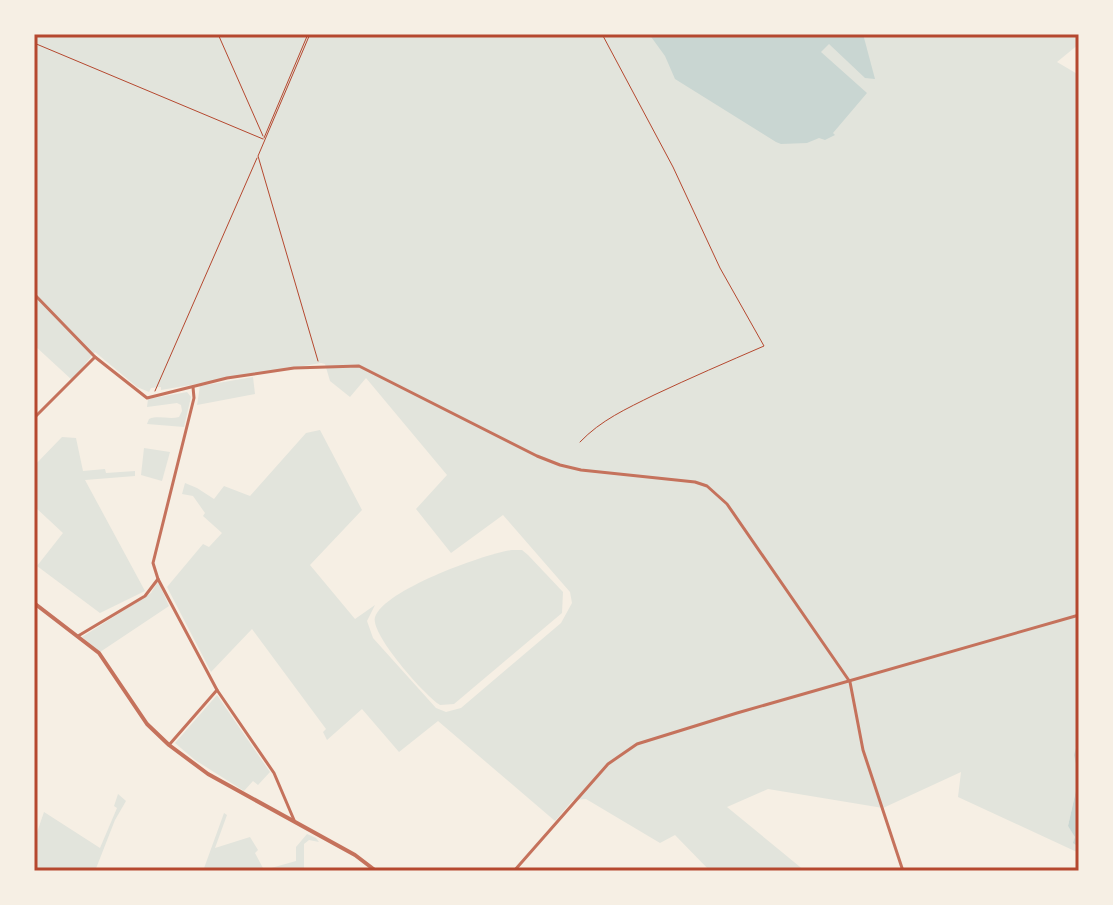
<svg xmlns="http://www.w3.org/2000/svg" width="1113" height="905" viewBox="0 0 1113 905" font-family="Mulish,sans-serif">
<rect width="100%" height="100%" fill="#f6efe4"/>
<g fill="#e2e4dc">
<polygon points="34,34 1079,34 1079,44 1057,62 1079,75 1079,736 1075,750 1079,776 1068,826 1076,837 1076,845 1079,842 1079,853 958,797 961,772 883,808 768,789 727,807 805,871 710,871 675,835 660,843 586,799 573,800 555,821 438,721 399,752 362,709 327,740 323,732 326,729 252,629 211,672 167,587 203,544 209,547 222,533 203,516 205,513 193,496 182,494 185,483 197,488 214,499 224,486 250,496 306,433 320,430 362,510 310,565 355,619 375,605 367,621 373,638 436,708 446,712 461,708 561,623 572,603 570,592 503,515 451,553 416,509 447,475 366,378 350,397 330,381 325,364 321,363 161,390 161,387 151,388 149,392 137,387 95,352 72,380 34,345"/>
<polygon points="253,377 255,394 197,405 200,386"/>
<path d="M187,392L191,397L184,427L147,424L149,419C159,415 169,420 179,417L182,411L181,405L177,403L147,407L148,399Z"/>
<polygon points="62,437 76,438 83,471 105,469 106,473 135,471 135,476 85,480 145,591 100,613 37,566 63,533 34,506 34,466"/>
<polygon points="144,448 170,452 162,481 141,475"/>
<path d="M512,550H522L528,555L563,592L562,613L454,704L440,705C425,696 370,634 375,617C384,590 484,554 512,550Z"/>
<polygon points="158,581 169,606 100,652 82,637 151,593"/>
<polygon points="217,695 270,772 258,785 253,781 244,791 195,760 175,743"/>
<polygon points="118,794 126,801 115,820 95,871 34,869 34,841 44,812 100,848 117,808 114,806"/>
<polygon points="224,813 227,815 215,848 250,837 258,850 255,853 264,870 296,861 296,847 307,834 316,838 319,842 309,840 304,844 304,871 203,871"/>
</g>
<g fill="#c9d6d2">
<polygon points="649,34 863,34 875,79 865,78 829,44 821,52 867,93 833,133 835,135 825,140 819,138 807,143 781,144 776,142 675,79 665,56"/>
<polygon points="1079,736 1079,842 1076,845 1073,843 1075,837 1068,826 1079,777 1074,755"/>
</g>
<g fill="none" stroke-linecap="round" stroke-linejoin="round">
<g stroke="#b5482f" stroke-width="1">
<polyline points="218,34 263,136"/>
<polyline points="310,34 258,156 318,361"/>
<polyline points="34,43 263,139"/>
<polyline points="264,138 308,34"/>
<polyline points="155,391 257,158"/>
<path d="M580,442C601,420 626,409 654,395C690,378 727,362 764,346L720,268L673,167L602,34"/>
</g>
<g stroke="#c5725c" stroke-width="3">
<polyline points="34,294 95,357 147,398 227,378 294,368 359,366 537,456 560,465 581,470 695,482 707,486 727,504 850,682 863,750 903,871"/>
<polyline points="193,387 194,398 153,563 158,579 217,690 274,773 294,820"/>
<polyline points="34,418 95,357"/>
<polyline points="78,636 145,596 158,579"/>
<polyline points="169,745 217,690"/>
<polyline points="514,871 608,764 637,744 737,713 1079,615"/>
</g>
<polyline stroke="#c5725c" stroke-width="4" points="34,603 99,653 147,724 169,745 208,774 355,855 376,871"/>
</g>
<rect width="1113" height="905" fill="none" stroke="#f6efe4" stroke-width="72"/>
<rect x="36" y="36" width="1041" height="833" fill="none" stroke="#b5482f" stroke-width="3"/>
</svg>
